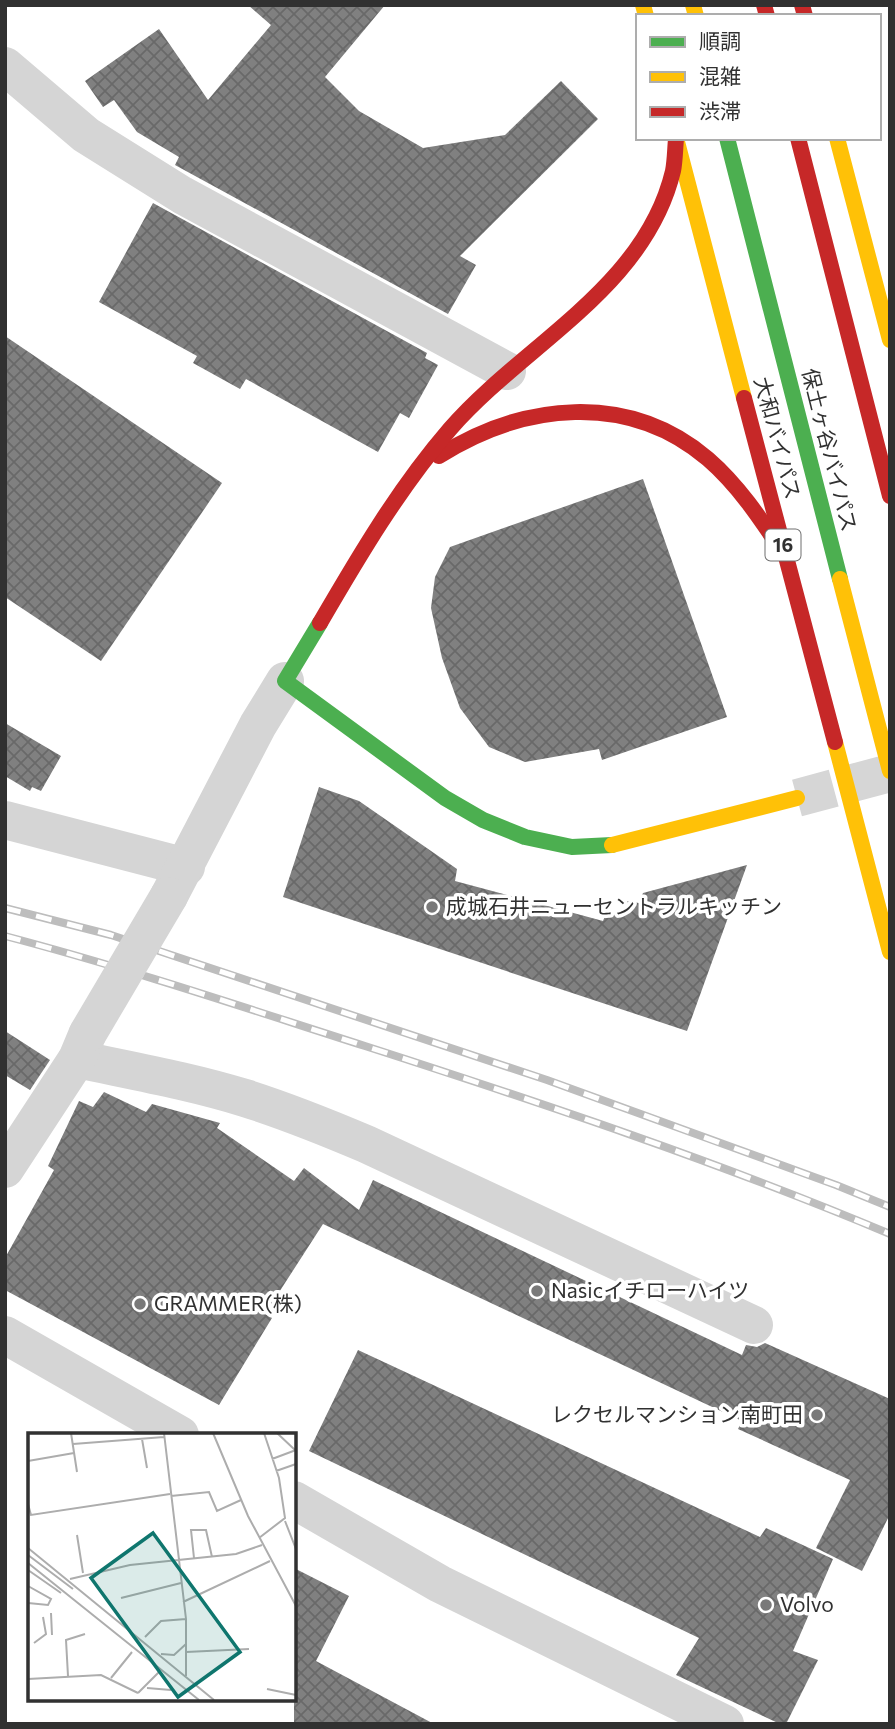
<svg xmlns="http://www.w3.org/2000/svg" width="895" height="1729" viewBox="0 0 895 1729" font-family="Commissioner,'Noto Sans JP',sans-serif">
<defs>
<pattern id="building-cross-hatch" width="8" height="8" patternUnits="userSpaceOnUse" patternTransform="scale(1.75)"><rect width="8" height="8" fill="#808080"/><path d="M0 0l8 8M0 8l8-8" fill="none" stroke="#696969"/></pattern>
</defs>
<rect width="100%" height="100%" fill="#fff"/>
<g fill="url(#building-cross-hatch)">
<polygon points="248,5 385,5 325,77 359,111 423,148 505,135 561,81 598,119 460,256 476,265 448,314 175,165 179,157 137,132 114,100 103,107 85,81 159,29 208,100 271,25"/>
<polygon points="153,203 427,353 425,358 438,365 409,418 400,413 378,452 246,379 240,389 193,363 197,356 99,302"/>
<polygon points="5,336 222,483 101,661 5,597"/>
<polygon points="643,479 727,717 602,760 599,749 525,762 489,747 460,708 442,658 431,608 435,577 450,547"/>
<polygon points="5,723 61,756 41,791 32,787 30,791 5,776"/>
<polygon points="319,787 359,801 457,869 455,881 603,921 607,911 621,915 626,901 639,903 643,893 747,865 687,1031 283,897"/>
<polygon points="5,1031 50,1060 30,1090 5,1075"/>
<polygon points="104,1092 146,1112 152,1104 220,1123 217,1128 294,1181 304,1168 359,1210 373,1180 742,1355 746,1345 757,1347 765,1343 890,1399 890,1514 862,1571 816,1548 850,1480 738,1429 742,1421 323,1224 265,1314 272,1318 219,1405 5,1290 5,1258 54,1170 48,1166 79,1101 93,1107"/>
<polygon points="358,1350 760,1537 766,1528 833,1559 793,1651 818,1660 786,1724 780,1724 676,1675 699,1638 309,1451"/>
<polygon points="294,1568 349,1596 316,1661 434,1724 294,1724"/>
</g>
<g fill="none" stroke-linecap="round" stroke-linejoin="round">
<polyline stroke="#d6d6d6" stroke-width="38" stroke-dasharray="38 19" stroke-linecap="butt" points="797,798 890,773"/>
<g stroke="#d5d5d5" stroke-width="38">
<polyline points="5,66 86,135 182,195 507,371"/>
<polyline points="5,820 186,867"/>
<polyline points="169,896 258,725 285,681"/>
<path d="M77,1059C133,1071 190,1081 245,1098C286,1111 326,1127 366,1144L754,1325"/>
<polyline points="5,1169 77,1059 87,1035"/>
<polyline points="5,1335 180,1435"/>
<polyline points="294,1500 440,1584 725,1724"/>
</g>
<g stroke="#4caf50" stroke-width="16">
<polyline points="727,138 840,579"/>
<polyline points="320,623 285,681 445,798 483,820 525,837 572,847 612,845"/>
</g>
<g stroke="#ffc107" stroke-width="16">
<polyline points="643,5 646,16"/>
<polyline points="693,5 696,16"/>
<polyline points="676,138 744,398"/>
<polyline points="837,138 890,340"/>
<polyline points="840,579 890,771"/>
<polyline points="835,742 890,952"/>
<polyline points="612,845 797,798"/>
</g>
<g stroke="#c62828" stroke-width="16">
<polyline points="764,5 767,16"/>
<polyline points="802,5 805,16"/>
<polyline points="798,138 890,496"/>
<polyline points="744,398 835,742"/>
<path d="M439,456C523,403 628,391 708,459C738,485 760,518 782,551"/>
<path d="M320,623C359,556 399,488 450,429C524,344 645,288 673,171C675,161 675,149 676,139"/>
</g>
<defs>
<g id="rail">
<polyline points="5,908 111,935 547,1080 836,1185 890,1207"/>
<path d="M5,936C127,968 246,1008 365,1046C542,1103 719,1162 890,1234"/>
</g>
</defs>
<use href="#rail" stroke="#bdbdbd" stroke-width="8"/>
<use href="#rail" stroke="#fff" stroke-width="5" stroke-dasharray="16" stroke-linecap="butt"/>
<polyline stroke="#d5d5d5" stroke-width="38" points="88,1033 169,896"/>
</g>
<g fill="#797979" stroke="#fff" stroke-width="2.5">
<circle cx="432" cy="907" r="7"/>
<circle cx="537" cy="1291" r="7"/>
<circle cx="140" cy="1304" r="7"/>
<circle cx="817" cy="1415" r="7"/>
<circle cx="766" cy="1605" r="7"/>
</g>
<g text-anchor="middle" stroke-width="7" stroke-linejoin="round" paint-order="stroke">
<rect fill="#fff" stroke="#6f6f6f" stroke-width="2" x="765.5" y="529.5" width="35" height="31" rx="5"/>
<g font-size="19" font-weight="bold" fill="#313131">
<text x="783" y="552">16</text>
</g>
<g font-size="21" fill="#313131" stroke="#fff">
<text transform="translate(777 438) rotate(75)" y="7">大和バイパス</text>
<text transform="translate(829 450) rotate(76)" y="7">保土ヶ谷バイパス</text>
</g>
<g font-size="21" fill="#313131" stroke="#fff" text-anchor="start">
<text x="446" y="914">成城石井ニューセントラルキッチン</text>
<text x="551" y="1298">Nasicイチローハイツ</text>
<text x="154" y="1311">GRAMMER(株)</text>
<text x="803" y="1422" text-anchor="end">レクセルマンション南町田</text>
<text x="780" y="1612">Volvo</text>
</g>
</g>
<g transform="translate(28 1433)">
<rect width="268" height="268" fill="#fff"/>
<path fill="none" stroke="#adadad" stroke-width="2" d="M43,0L49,39M136,0L158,186V243M185,0L220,83L268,173M249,0L267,17M114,6L119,35M45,11L136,4M244,26L268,17M0,28L46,20M248,38L268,31M143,63L181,59L189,78L213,67M0,71L3,82L142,61M257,88L268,116M49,102L55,140M231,105L257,85L251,45L236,0M0,115L186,267M0,122L45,156M166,125L163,97H178L184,124M0,130L171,267M0,137L33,160M42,146L102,132L208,121L234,112M0,153L23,166L20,172L0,170M93,165L153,150M155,169L242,128M23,180L24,202M117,204L133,188L158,186M6,210L18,201L15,184M158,219L221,216M133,221L146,222L158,211M40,243L38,207L57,201M83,245L104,219M0,246L73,242L110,260M119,255L143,257M239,256L268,262M110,260L131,239"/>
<path fill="#0f766e" fill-opacity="0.15" stroke="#0f766e" stroke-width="3.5" d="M125,100L212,219L150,264L63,145Z"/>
<rect width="268" height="268" fill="none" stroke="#313131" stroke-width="3.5"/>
</g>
<rect width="895" height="1729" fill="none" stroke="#313131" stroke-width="14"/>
<rect x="636" y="14" width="245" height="126" fill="#ffffff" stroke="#adadad" stroke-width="2"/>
<rect x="650" y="37" width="35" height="10" fill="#4caf50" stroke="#adadad" stroke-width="2"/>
<text x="699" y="49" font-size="21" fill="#313131">順調</text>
<rect x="650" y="72" width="35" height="10" fill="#ffc107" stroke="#adadad" stroke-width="2"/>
<text x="699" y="84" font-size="21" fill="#313131">混雑</text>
<rect x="650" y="107" width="35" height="10" fill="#c62828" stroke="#adadad" stroke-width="2"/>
<text x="699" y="119" font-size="21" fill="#313131">渋滞</text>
</svg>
